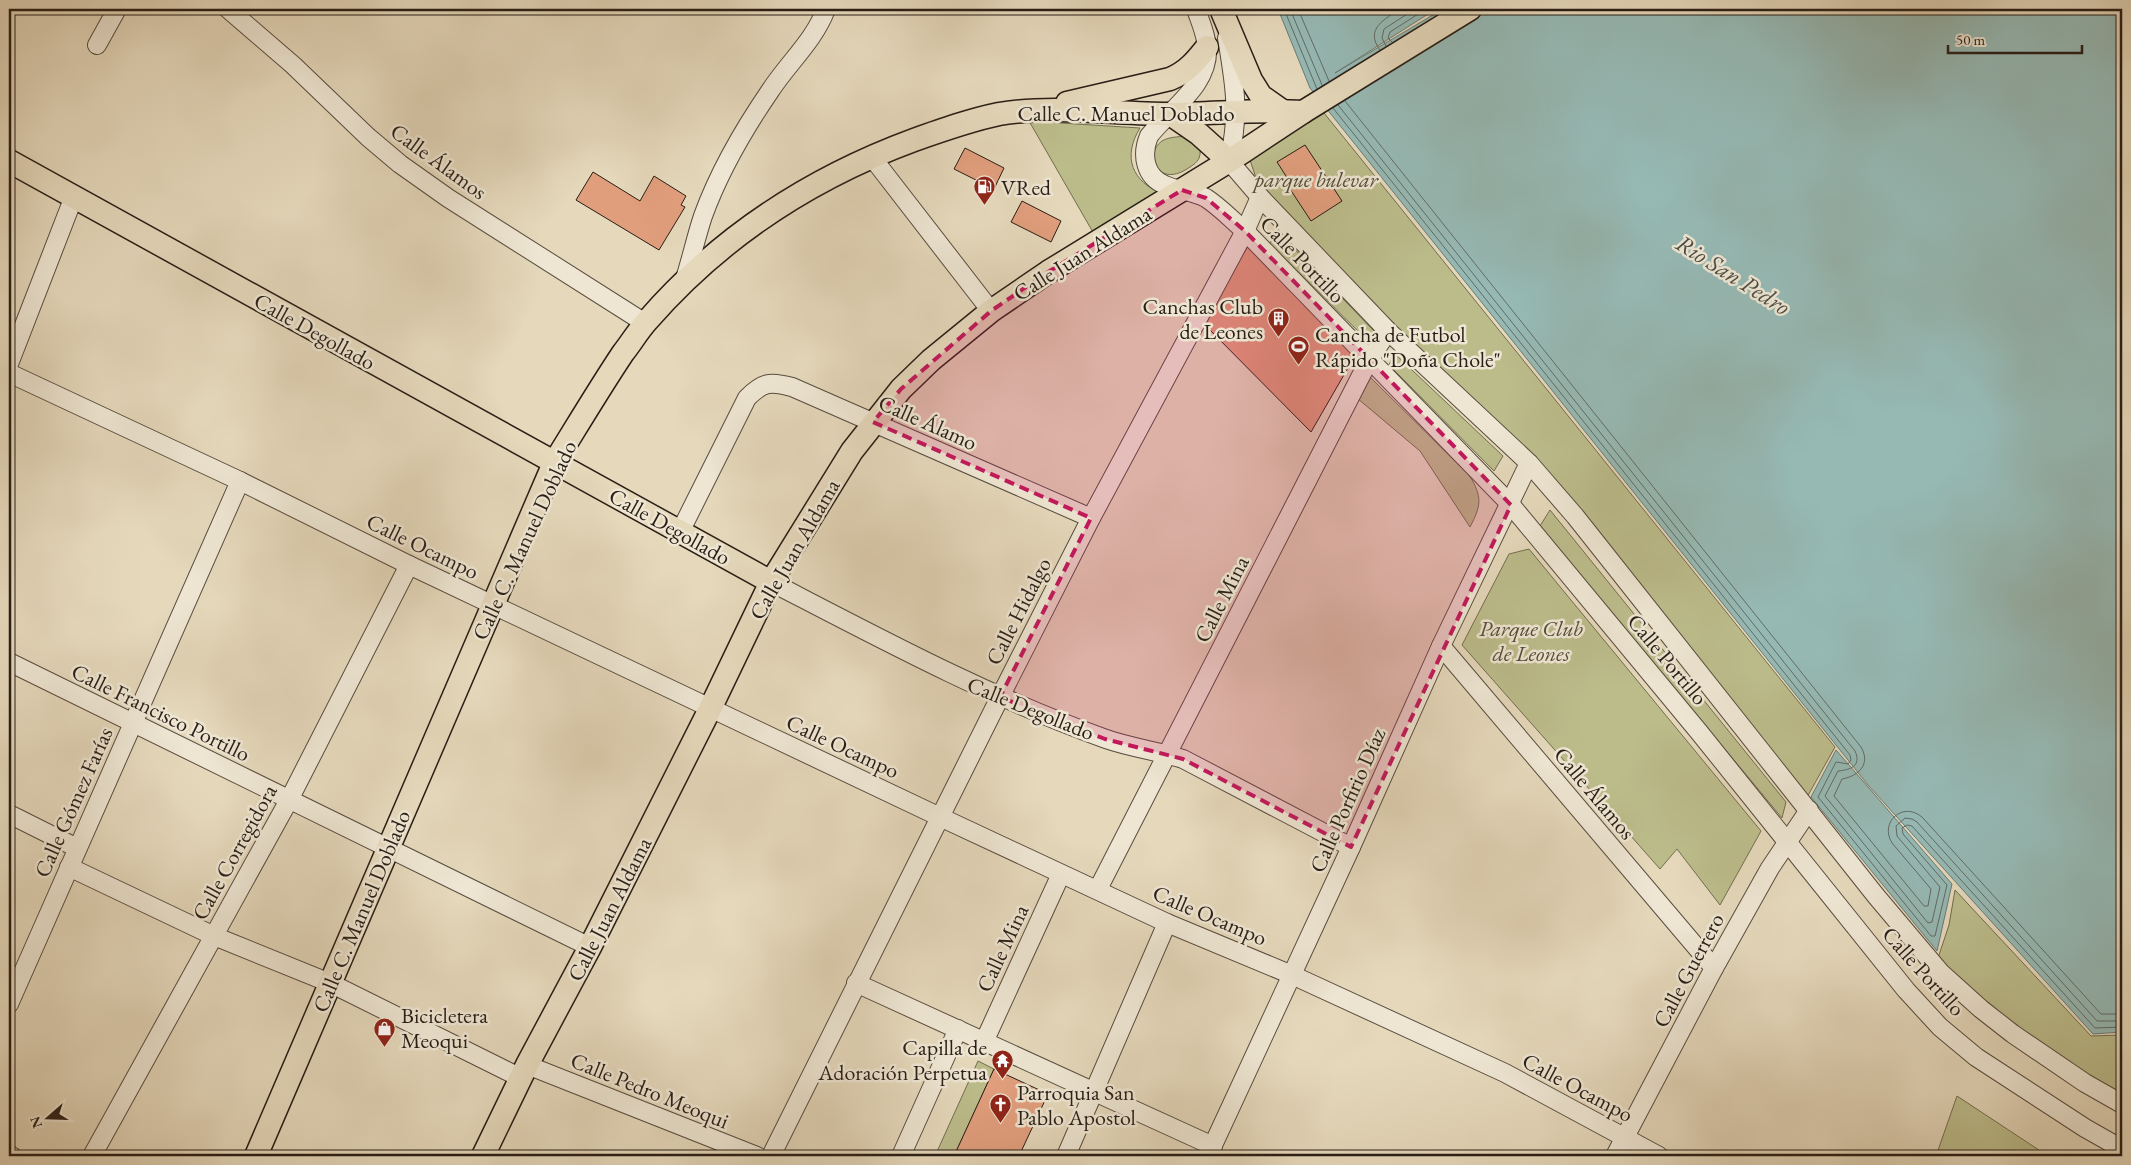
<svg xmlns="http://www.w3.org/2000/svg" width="2131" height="1165" viewBox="0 0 2131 1165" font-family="'EB Garamond',serif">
<rect width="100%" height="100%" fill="#e5d8bb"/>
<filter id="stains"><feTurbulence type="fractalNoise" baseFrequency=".004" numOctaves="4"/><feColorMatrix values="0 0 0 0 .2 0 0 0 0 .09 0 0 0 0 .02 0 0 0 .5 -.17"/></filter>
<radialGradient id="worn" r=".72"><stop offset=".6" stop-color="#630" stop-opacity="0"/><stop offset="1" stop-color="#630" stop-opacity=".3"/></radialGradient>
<g fill="#bcbc8b" stroke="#726d50">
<polygon points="1320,108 1835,747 1806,799 1521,450 1412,347 1258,184 1250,160"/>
<path d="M1029,121L1140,128C1122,157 1132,182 1163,194L1094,234Z"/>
<path d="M1185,136L1200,148C1201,158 1198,162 1190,167C1158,190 1143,154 1162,141C1168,137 1178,137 1185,136Z"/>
<polygon points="1281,235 1377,334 1369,342 1269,243"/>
<polygon points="1394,353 1503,456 1494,471 1389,365"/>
<path d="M1368,375L1469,475C1483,497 1481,506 1470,527L1420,451L1357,398Z"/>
<polygon points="1550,510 1786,802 1782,818 1540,526"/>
<polygon points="1529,549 1761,831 1720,905 1677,849 1660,869 1462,645 1509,554"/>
<polygon points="1955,890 2091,1036 2122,1035 2122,1096 2073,1068 1991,1013 1937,961 1949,925"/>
<polygon points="978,1061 994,1069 954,1156 935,1156"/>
<polygon points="1957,1096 2048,1156 1936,1156"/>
</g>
<g fill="#96b9b4" stroke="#6a7b75">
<polygon points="1278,9 1436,9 1335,73 1443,9 2114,9 2122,28 2122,1032 2093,1034 1868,785 1310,88"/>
<polygon points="1836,750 1952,884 1937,951 1811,797"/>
</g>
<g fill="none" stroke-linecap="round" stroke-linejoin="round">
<g stroke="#606c65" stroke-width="1">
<polyline points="1284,9 1317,89"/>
<polyline points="1290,9 1322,85"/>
<polyline points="1298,9 1329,81"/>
<polyline points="1392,42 1388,38 1390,32 1426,9"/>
<polyline points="1386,46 1382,38 1384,29 1415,9"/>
<path d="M1380,50C1364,29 1385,19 1400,9"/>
<path d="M1345,101L1861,747C1871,764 1859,776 1842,779L1834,796L1924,906H1928L1931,889L1892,843C1879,822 1903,801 1922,817L2101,1014H2122"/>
<path d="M1338,105L1855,751C1862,766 1850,770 1838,771L1825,796L1928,923L1932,922L1940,887L1897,836L1896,826L1905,818L1912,819L1917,822L2097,1021H2122"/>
<polyline points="1333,108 1850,755 1851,760 1848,764 1836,762 1818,797 1931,936 1935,936 1947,885 1903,834 1902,828 1907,825 1912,826 2095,1028 2122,1027"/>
</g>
</g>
<g fill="#e19e7d" stroke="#291e16">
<polygon points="1305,145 1342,201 1311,221 1290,189 1293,187 1277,162"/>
<polygon points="965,148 1004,168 994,189 954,169"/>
<polygon points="593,172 640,201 654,176 686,196 681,205 685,207 659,250 576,200"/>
<polygon points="1022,201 1061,221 1051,242 1011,222"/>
<polygon points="1248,246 1356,354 1311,432 1202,322"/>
<polygon points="994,1069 1048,1094 1019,1156 954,1156"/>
</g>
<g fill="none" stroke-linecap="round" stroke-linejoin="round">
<defs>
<g id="minor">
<polyline points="228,9 293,65 368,137 400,164 448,198 645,323"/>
<path d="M1196,9C1200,21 1206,34 1207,47C1210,85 1170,109 1149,136C1141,155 1145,177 1165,185C1178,191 1193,191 1206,198C1220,207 1232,220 1245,231L1511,505L1699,732L1906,990L1940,1027L1976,1057L2085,1128L2122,1149"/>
<path d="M1227,38C1235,86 1240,113 1229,161L1260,197L1388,331L1529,463L1575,516L1876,896L1941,973L1981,1009L2013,1034L2085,1083L2122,1104"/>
<polyline points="97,45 117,9"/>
<polyline points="871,156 991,311"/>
<path d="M684,282C691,260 696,237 703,216C719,172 744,129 770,91C788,63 814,41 826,9"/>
<polyline points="9,364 73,199"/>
<polyline points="9,373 240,481 409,565 940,817 1167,923 1292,975 1505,1073 1659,1156"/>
<path d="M680,532L747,398C763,382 770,381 792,387L1091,518"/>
<path d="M771,582C881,639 989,697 1106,739C1132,748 1158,751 1183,759L1351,847"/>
<polyline points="1441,646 1714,968"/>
<polyline points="9,662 590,947"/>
<polyline points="9,814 77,848"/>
<polyline points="69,867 214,936 330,983 521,1078"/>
<polyline points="1098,889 1369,360 1388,331"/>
<polyline points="856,983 1213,1146"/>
<polyline points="9,1004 240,481"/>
<polyline points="984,1042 1061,874"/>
<polyline points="527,1065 757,1156"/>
<polyline points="9,1155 12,1156"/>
<polyline points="92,1156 289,800 409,565"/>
<polyline points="771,1156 1000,697 1091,518 1245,231 1260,197"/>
<polyline points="901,1156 958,1029"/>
<polyline points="1066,1156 1167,923"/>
<polyline points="1208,1156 1351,847 1441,646 1529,463"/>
<polyline points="1615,1156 1714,968 1770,868 1809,810"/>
</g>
<g id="major">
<polyline points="1221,9 1251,80 1261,96 1281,110"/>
<path d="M1067,103L1170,79C1187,72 1196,61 1207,47"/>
<polyline points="1170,114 1199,134 1229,161"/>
<polyline points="9,161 771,582"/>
<path d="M256,1156L554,463C577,426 599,389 623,353C631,343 638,331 647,321C719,238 811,178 914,140C942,130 970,120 999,114C1052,105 1115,114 1169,114C1214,114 1258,109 1303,112"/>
<polyline points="483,1156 527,1065 590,947 710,709 771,582 852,451 901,389 931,360 991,311 1048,272 1229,161 1303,112 1470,9"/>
</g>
</defs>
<use href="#minor" stroke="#584c3f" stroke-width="20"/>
<use href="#major" stroke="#291e16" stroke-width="25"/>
<use href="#minor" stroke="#eee6d3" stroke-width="18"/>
<use href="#major" stroke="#e5d8bb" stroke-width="22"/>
</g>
<path fill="#c2185b" fill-opacity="0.2" stroke="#c2185b" stroke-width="4" stroke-dasharray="10 6" stroke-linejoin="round" d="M1182,190L1206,198L1245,231L1511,505L1351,847L1183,759L1105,739L1000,697L1091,518L873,422L901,389L991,311L1048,272Z"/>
<defs>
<symbol id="fuel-pin" viewBox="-11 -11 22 30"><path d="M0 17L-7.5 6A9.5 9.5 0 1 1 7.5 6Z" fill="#8f2418" stroke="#eee6d3"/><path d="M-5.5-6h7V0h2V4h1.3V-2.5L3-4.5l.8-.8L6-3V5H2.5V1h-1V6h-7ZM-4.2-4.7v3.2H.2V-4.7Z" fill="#fff"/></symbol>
<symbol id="building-pin" viewBox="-11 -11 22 30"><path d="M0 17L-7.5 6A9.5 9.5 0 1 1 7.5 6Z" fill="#8f2418" stroke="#eee6d3"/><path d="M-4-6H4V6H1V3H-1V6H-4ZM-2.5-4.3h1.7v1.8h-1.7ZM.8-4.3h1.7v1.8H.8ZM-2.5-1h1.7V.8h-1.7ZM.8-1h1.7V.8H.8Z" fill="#fff"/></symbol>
<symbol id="stadium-pin" viewBox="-11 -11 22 30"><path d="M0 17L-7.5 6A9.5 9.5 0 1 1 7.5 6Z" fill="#8f2418" stroke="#eee6d3"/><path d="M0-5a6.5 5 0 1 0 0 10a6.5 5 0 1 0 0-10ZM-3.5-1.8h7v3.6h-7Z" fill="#fff"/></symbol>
<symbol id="shop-pin" viewBox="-11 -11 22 30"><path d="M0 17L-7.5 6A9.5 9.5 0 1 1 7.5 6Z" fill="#8f2418" stroke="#eee6d3"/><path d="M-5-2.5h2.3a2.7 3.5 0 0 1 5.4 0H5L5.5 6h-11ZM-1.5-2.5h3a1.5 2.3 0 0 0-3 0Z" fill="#fff"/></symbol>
<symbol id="temple-pin" viewBox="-11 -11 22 30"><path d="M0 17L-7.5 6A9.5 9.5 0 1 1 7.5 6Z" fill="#8f2418" stroke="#eee6d3"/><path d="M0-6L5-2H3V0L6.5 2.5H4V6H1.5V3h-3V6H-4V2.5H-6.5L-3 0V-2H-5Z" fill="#fff"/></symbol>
<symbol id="church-pin" viewBox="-11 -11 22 30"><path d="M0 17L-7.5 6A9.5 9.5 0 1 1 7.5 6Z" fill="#8f2418" stroke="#eee6d3"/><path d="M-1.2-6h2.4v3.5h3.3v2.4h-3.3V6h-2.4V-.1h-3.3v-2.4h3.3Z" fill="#fff"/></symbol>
</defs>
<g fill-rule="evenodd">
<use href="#fuel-pin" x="972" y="174" width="25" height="34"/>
<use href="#building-pin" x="1266" y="306" width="25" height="34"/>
<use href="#stadium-pin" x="1286" y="334" width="25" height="34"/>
<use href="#shop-pin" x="372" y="1016" width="25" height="34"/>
<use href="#temple-pin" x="990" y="1048" width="25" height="34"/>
<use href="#church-pin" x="988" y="1092" width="25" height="34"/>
</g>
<g text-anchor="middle" stroke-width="5" stroke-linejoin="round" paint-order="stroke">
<g font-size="22" fill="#291e16" stroke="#eee6d3">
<text x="1126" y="121">Calle C. Manuel Doblado</text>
<text transform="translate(439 161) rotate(36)" y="8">Calle Álamos</text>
<text transform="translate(1082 253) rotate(-32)" y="8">Calle Juan Aldama</text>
<text transform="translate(1303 259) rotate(46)" y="8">Calle Portillo</text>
<text transform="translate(315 331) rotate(29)" y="8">Calle Degollado</text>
<text transform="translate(928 422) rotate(24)" y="8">Calle Álamo</text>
<text transform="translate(670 526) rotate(29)" y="8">Calle Degollado</text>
<text transform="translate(524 540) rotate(-65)" y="8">Calle C. Manuel Doblado</text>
<text transform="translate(423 546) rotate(26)" y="8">Calle Ocampo</text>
<text transform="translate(794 549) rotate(-60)" y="8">Calle Juan Aldama</text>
<text transform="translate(1221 599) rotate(-63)" y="8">Calle Mina</text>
<text transform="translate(1018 611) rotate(-63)" y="8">Calle Hidalgo</text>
<text transform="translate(1668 659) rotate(50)" y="8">Calle Portillo</text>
<text transform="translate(1031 708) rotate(22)" y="8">Calle Degollado</text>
<text transform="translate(161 712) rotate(26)" y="8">Calle Francisco Portillo</text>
<text transform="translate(843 746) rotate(25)" y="8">Calle Ocampo</text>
<text transform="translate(1595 793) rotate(50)" y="8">Calle Álamos</text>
<text transform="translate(1347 800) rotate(-66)" y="8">Calle Porfirio Díaz</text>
<text transform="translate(73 802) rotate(-66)" y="8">Calle Gómez Farías</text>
<text transform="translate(234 852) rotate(-61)" y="8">Calle Corregidora</text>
<text transform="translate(609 909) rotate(-63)" y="8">Calle Juan Aldama</text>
<text transform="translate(361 911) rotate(-67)" y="8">Calle C. Manuel Doblado</text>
<text transform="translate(1210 915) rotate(23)" y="8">Calle Ocampo</text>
<text transform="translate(1002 948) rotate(-65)" y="8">Calle Mina</text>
<text transform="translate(1688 970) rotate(-62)" y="8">Calle Guerrero</text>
<text transform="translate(1924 971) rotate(48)" y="8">Calle Portillo</text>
<text transform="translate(1578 1087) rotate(28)" y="8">Calle Ocampo</text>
<text transform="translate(650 1090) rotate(22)" y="8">Calle Pedro Meoqui</text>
</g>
<g font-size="22" font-style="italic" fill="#554d39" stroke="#eee6d3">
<text x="1316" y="187">parque bulevar</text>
<text x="1531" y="636">Parque Club<tspan x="1531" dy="25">de Leones</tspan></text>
</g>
<g font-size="22" fill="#291e16" stroke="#eee6d3" text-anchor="start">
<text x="1001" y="195">VRed</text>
<text x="1263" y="314" text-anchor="end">Canchas Club<tspan x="1263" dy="25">de Leones</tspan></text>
<text x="1315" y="342">Cancha de Futbol<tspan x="1315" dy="25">Rápido "Doña Chole"</tspan></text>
<text x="401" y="1023">Bicicletera<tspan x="401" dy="25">Meoqui</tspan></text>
<text x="987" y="1055" text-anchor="end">Capilla de<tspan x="987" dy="25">Adoración Perpetua</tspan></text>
<text x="1017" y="1100">Parroquia San<tspan x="1017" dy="25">Pablo Apostol</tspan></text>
</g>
<g font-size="24" font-style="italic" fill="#4a4c45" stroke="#eee6d3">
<text transform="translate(1733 275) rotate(32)" y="8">Rio San Pedro</text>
</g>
</g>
<rect width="2131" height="1165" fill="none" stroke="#e5d8bb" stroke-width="30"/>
<rect x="10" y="10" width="2111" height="1145" fill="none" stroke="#291e16" stroke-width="2.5"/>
<rect x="15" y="15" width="2101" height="1135" fill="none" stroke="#291e16"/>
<g transform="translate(48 1118) rotate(250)" stroke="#eee6d3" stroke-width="4" paint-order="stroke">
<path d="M0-4L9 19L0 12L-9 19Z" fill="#291e16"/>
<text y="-8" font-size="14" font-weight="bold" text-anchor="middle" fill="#291e16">N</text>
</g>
<path d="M1948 45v8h134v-8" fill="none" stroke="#291e16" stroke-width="2.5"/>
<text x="1956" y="45" font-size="15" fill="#291e16" stroke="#eee6d3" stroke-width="4" paint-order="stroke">50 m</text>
<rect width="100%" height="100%" filter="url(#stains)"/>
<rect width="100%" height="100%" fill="url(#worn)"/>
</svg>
